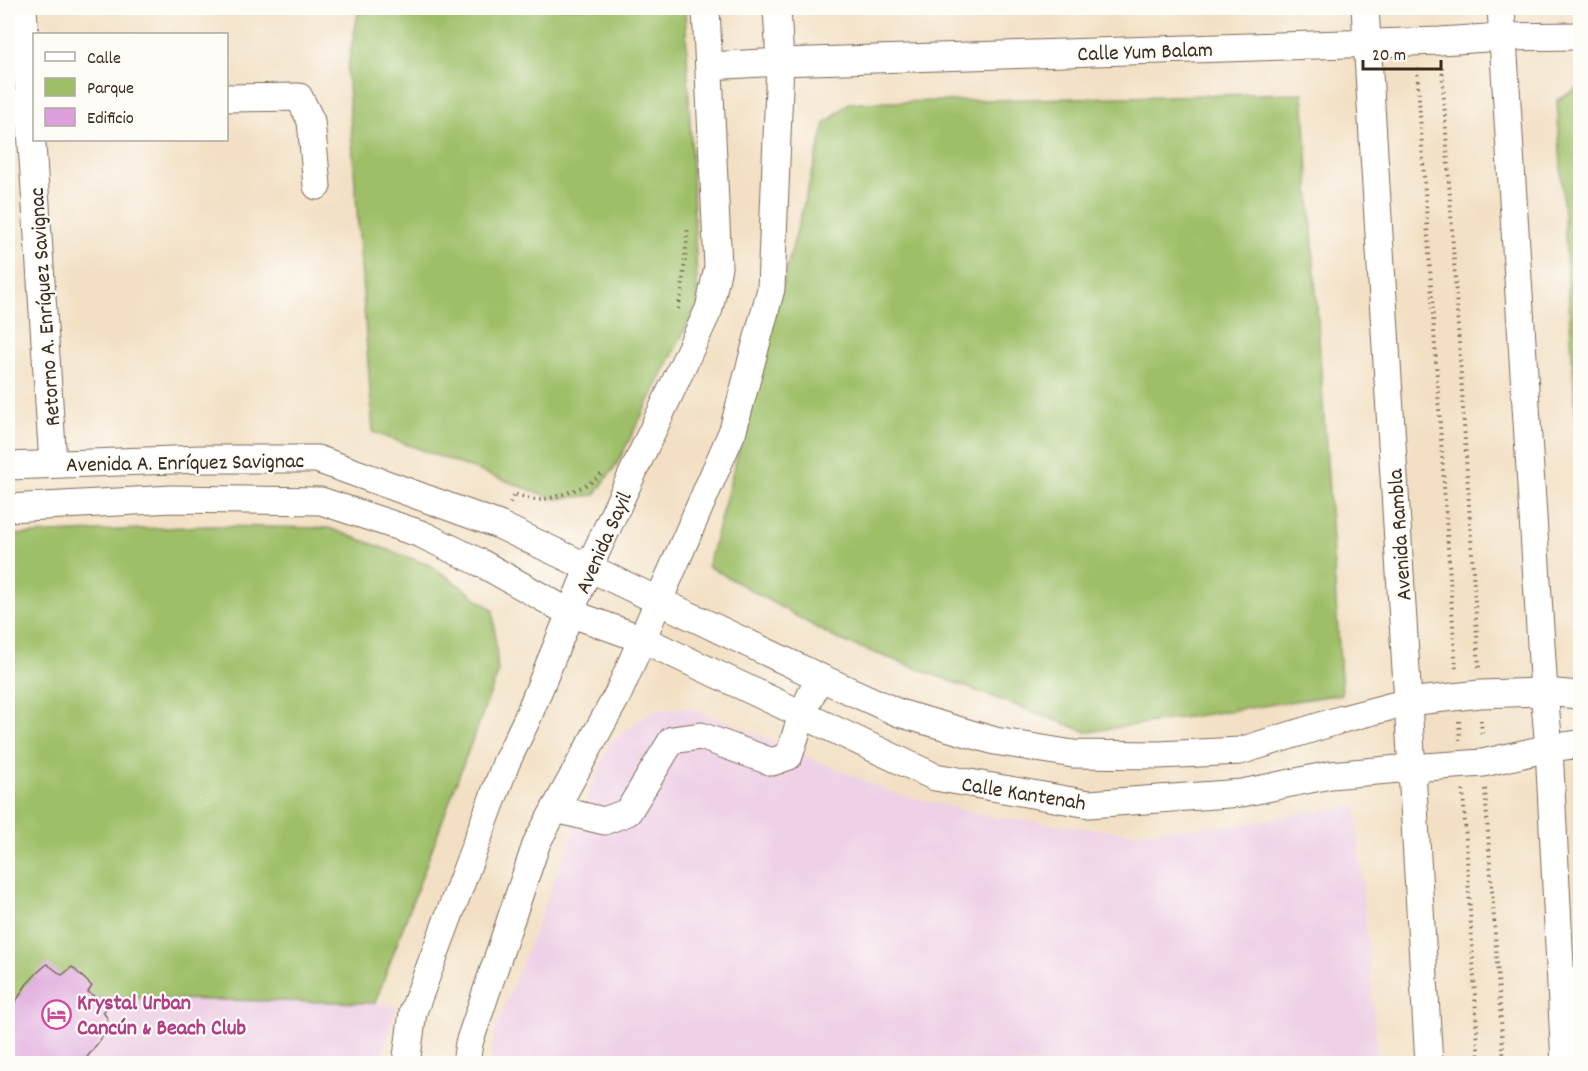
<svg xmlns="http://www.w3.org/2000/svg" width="1588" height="1071" viewBox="0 0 1588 1071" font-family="Dekko,sans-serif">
<rect width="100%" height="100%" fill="#fdfcf7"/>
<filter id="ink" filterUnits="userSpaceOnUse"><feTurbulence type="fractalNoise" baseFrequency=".0167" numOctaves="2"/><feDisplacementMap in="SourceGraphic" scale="12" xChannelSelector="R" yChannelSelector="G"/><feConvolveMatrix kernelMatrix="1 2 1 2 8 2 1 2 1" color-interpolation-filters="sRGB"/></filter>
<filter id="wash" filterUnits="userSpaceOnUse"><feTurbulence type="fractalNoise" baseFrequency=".008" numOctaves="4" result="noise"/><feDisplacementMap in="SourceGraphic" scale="24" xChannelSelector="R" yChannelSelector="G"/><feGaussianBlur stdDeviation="1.35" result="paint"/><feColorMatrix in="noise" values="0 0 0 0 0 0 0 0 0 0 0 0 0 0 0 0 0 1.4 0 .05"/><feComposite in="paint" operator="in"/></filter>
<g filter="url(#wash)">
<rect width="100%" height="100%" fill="#f3e0c4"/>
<g fill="#efd0e6">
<polygon points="690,708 734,725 893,793 994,817 1127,833 1241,824 1310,812 1356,806 1378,1063 490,1064 495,1031 608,745 651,711"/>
<polygon points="8,996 375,1003 397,1007 380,1063 8,1064"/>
</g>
<g fill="#9ebf68" stroke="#6c7443" stroke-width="1.5">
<polygon points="359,8 685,8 698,304 618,462 595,495 555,499 373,432 347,71"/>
<polygon points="1580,87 1580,486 1557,100"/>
<polygon points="1303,93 1342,694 1087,732 835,638 708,566 825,124 849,103"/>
<polygon points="207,526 329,528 432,566 493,610 498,673 470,746 375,1003 8,996 8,535"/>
</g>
<g id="blocks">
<polygon fill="#dda0dc" points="47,964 62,975 72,967 92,986 88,992 109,1006 103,1012 108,1019 102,1027 106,1032 82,1064 8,1064 8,1015 26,985 38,972"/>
</g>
</g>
<g filter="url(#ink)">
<use href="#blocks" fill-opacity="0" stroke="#7b6a58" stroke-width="1.5"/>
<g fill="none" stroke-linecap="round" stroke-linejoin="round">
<defs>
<g id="minor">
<polyline points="23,8 53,463"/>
<polyline points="1365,8 1408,702 1429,1064"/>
<polyline points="1501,8 1544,692 1549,748 1565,1064"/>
<polyline points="709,66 780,62 1440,41 1503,37 1580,36"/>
<polyline points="226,98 299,97 311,121 317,186"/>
<polyline points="8,466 201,459 317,459 499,525 819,677 899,713 995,741 1073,754 1159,755 1240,751 1343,719 1408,702 1480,694 1544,692 1580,695"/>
<polyline points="8,508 172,499 321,501 421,534 481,563 570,613 642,639 935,777 1089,804 1242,793 1330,775 1411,768 1483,763 1549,748 1580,744"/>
<polyline points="555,809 604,821 628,812 672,740 701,736 772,762 789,756 802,715 819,677"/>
<polyline points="406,1064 413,1012 506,763 527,719 589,567 709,309 718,267 706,8"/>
<polyline points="466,1064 469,1043 537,842 618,694 733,430 771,289 780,62 777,8"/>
</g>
</defs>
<use href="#minor" stroke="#7b6a58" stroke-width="29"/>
<g stroke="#7b6a58" stroke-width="4" stroke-dasharray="1.5 4.5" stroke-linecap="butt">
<polyline points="1442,67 1479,668"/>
<polyline points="1417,68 1456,671"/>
<polyline points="678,309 682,290 688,227"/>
<path d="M510,503L514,494C521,496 531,500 538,500C553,499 592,486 601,474"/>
<polyline points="1481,720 1482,736"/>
<polyline points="1459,721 1460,740"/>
<polyline points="1485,789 1504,1064"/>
<polyline points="1463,790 1479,1064"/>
</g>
<use href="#minor" stroke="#fff" stroke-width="27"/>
</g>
</g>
<defs>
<symbol id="hotel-ring" viewBox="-11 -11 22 22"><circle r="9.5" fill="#fdfcf7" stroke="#d1479c" stroke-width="1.5"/><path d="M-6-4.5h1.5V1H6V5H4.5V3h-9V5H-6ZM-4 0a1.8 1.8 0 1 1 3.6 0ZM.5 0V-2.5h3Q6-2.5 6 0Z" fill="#d1479c"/></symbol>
</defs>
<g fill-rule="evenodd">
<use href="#hotel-ring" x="40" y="998" width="33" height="33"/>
</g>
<g text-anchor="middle" stroke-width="4.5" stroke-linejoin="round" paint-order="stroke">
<g font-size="22" fill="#3b2a1e" stroke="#fdfcf7">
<text transform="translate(1145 50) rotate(-2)" y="8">Calle Yum Balam</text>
<text transform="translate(43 307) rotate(-94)" y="8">Retorno A. Enríquez Savignac</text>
<text transform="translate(185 461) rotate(-1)" y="8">Avenida A. Enríquez Savignac</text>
<text transform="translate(1398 535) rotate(-94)" y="8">Avenida Rambla</text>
<text transform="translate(602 542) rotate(-66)" y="8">Avenida Sayil</text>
<text transform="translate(1024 792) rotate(9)" y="8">Calle Kantenah</text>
</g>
<g font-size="22" font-weight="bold" fill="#b23c85" stroke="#fdfcf7" text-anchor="start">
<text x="77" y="1009">Krystal Urban<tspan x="77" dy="25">Cancún &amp; Beach Club</tspan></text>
</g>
</g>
<rect width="1588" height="1071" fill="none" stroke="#fdfcf7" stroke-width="30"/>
<rect x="33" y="33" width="195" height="108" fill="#fdfcf7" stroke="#afa8a0" stroke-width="1.5"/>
<rect x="45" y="52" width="30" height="9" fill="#ffffff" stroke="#afa8a0" stroke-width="1.5"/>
<text x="87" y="63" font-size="18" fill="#3b2a1e">Calle</text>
<rect x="45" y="78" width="30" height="18" fill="#9ebf68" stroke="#afa8a0" stroke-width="1.5"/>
<text x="87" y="93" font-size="18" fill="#3b2a1e">Parque</text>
<rect x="45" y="108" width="30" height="18" fill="#dda0dc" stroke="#afa8a0" stroke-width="1.5"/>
<text x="87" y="123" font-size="18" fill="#3b2a1e">Edificio</text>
<path d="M1363 60v9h78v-9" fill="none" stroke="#3b2a1e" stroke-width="3"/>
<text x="1372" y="60" font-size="18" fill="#3b2a1e" stroke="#fdfcf7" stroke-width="4.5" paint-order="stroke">20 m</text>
</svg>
